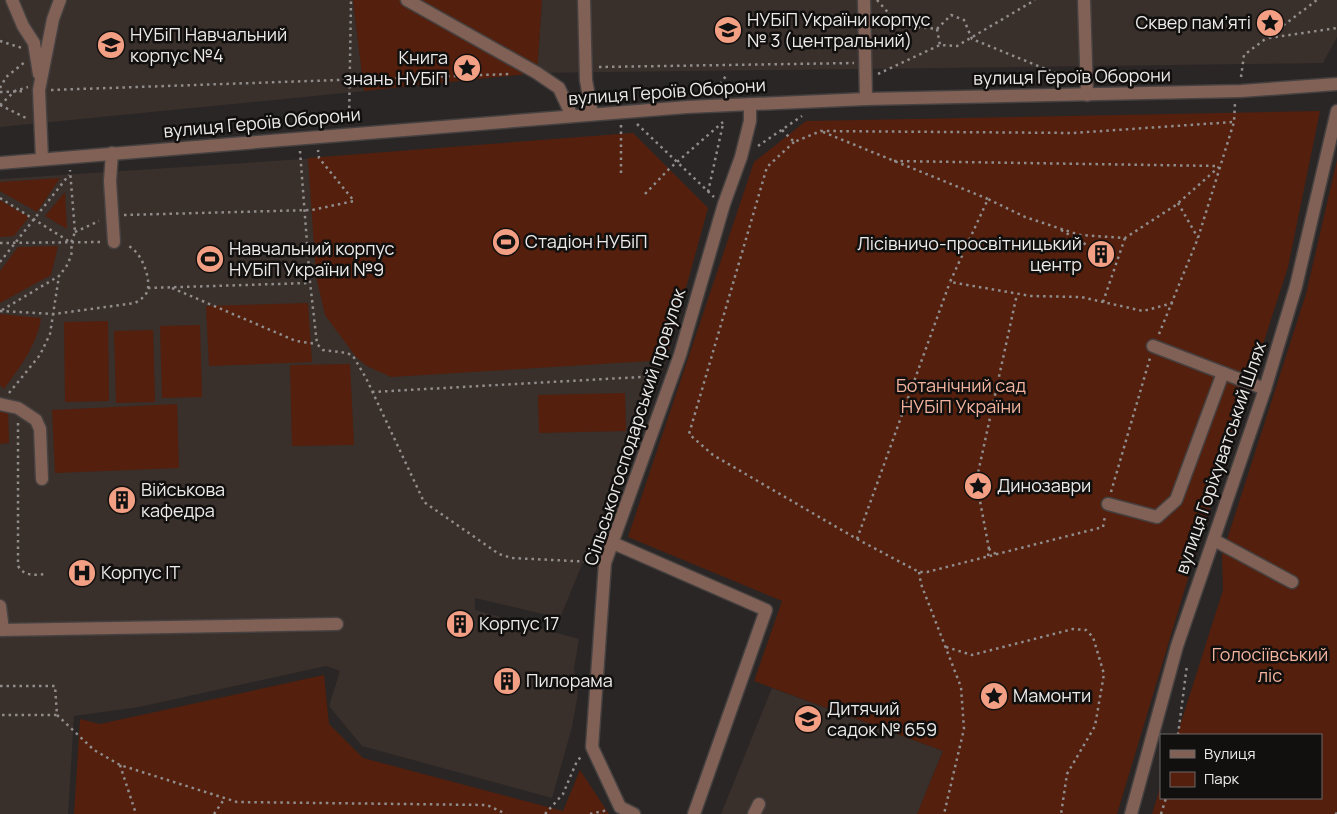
<svg xmlns="http://www.w3.org/2000/svg" width="1337" height="814" viewBox="0 0 1337 814" font-family="Manrope,sans-serif">
<rect width="100%" height="100%" fill="#2a2625"/>
<g fill="#392f2b">
<polygon points="0,0 353,0 364,91 0,127"/>
<polygon points="542,0 1337,0 1337,37 1323,63 537,73"/>
<polygon points="633,133 708,208 666,360 560,618 475,598 475,610 579,639 574,668 578,693 572,727 552,798 362,746 329,706 340,671 326,666 139,707 74,716 68,814 0,814 0,179 319,158"/>
<polygon points="772,688 943,751 917,814 721,814"/>
</g>
<g fill="#541f0d">
<polygon points="353,0 542,0 537,73 364,91"/>
<polygon points="1320,111 1288,267 1199,542 1117,814 917,814 943,751 754,681 782,601 628,537 754,162 806,121"/>
<polygon points="633,133 708,208 666,360 391,377 367,366 356,357 325,315 316,276 308,158"/>
<polygon points="1337,160 1337,814 1152,814 1161,785 1161,798 1321,798 1321,735 1177,735 1223,590 1222,555 1306,294"/>
<polygon points="60,178 37,212 0,191 0,182"/>
<polygon points="65,192 67,229 45,216"/>
<polygon points="0,200 29,217 14,236 0,237"/>
<polygon points="58,246 51,275 0,303 0,271 18,247"/>
<polygon points="308,303 312,362 209,366 206,306"/>
<path d="M0,314L41,318C37,345 20,367 4,389L0,385Z"/>
<polygon points="108,321 109,401 65,402 64,322"/>
<polygon points="200,325 202,397 162,398 160,326"/>
<polygon points="153,330 155,402 116,403 114,331"/>
<polygon points="350,364 354,445 292,446 290,365"/>
<polygon points="625,393 626,431 539,433 538,395"/>
<polygon points="177,404 179,468 55,473 52,410"/>
<polygon points="8,409 9,443 0,444 0,410"/>
<polygon points="324,675 329,724 363,758 563,811 580,770 609,814 74,814 80,719 100,724"/>
</g>
<g fill="none" stroke-linecap="round" stroke-linejoin="round">
<defs>
<g id="minor">
<polyline points="12,0 23,26 34,43 39,74"/>
<polyline points="407,0 537,73 559,88 572,116"/>
<polyline points="584,0 586,80 592,114"/>
<polyline points="864,0 866,99"/>
<polyline points="1084,0 1087,95"/>
<polyline points="112,153 110,181 114,242"/>
<polyline points="42,159 39,90 53,19 60,0"/>
<polyline points="0,163 687,107 866,99 1241,91 1337,84"/>
<polyline points="1153,346 1265,389"/>
<polyline points="0,404 18,408 36,420 40,429 42,479"/>
<polyline points="1108,504 1157,517 1176,500 1223,373"/>
<polyline points="1214,540 1292,582"/>
<polyline points="613,543 766,610 694,814"/>
<polyline points="0,606 3,630"/>
<polyline points="0,630 337,624"/>
<polyline points="634,814 620,807 592,747 605,563 680,355 724,204 741,157 750,121 750,104"/>
<polyline points="754,814 759,804"/>
<polyline points="1131,814 1177,646 1265,389 1296,286 1337,111"/>
</g>
</defs>
<use href="#minor" stroke="#454140" stroke-width="15"/>
<g stroke="#908d8c" stroke-width="2.5" stroke-dasharray="2.5 4" stroke-linecap="butt">
<polyline points="877,0 899,25 937,29 951,15 964,20 972,39 1070,79"/>
<polyline points="937,29 940,45"/>
<polyline points="1269,38 1337,28"/>
<polyline points="0,41 22,48"/>
<polyline points="599,67 854,63"/>
<polyline points="878,74 940,45 957,46 1035,0"/>
<polyline points="1241,77 1244,55 1317,0"/>
<polyline points="720,84 726,76"/>
<polyline points="0,88 6,77 25,62"/>
<polyline points="51,90 511,74"/>
<polyline points="0,92 26,91"/>
<polyline points="0,105 15,91 28,87"/>
<polyline points="0,105 28,119"/>
<polyline points="349,121 351,0"/>
<polyline points="637,124 714,197"/>
<polyline points="621,125 621,174"/>
<polyline points="782,130 794,142 821,131 1073,133 1233,122"/>
<polyline points="823,132 988,199"/>
<polyline points="794,142 767,167 689,434 713,455 857,539 919,572 927,572 1103,527 1105,516"/>
<polyline points="758,146 802,116"/>
<polyline points="300,151 310,282 317,344 323,350 347,353 353,356 366,378 424,502 499,554 512,558 593,562"/>
<polyline points="894,161 1219,166"/>
<polyline points="708,192 723,124"/>
<polyline points="645,194 669,169 723,122"/>
<polyline points="0,198 70,242"/>
<polyline points="1178,203 1198,238"/>
<polyline points="124,215 312,210 354,201 319,158 318,150"/>
<polyline points="1061,230 1092,248"/>
<polyline points="75,232 99,221"/>
<polyline points="0,243 101,242"/>
<polyline points="0,262 69,175"/>
<polyline points="148,288 309,283"/>
<polyline points="172,288 296,341 317,344"/>
<polyline points="1103,302 1125,238"/>
<polyline points="1173,303 1143,311 1081,297 1031,296 950,282 988,199 1025,217 1080,235 1125,238 1176,205 1219,167"/>
<polyline points="2,310 59,276 68,264 72,252 71,243 75,232 70,170"/>
<path d="M0,311L54,314L135,303C141,299 147,296 148,288C150,275 140,249 126,245"/>
<polyline points="1159,334 1198,238 1234,122 1235,103"/>
<polyline points="372,392 659,376"/>
<polyline points="9,393 40,355 50,334 59,276"/>
<path d="M18,423V566C25,577 35,575 47,574"/>
<polyline points="1111,492 1150,358"/>
<polyline points="857,539 950,282"/>
<polyline points="989,549 980,501 978,473 1017,294"/>
<polyline points="988,556 989,549 996,554"/>
<polyline points="919,572 921,584 961,687 964,729 944,814"/>
<polyline points="946,647 972,655 1073,629 1086,630 1093,637 1104,674 1095,726 1067,774 1061,814"/>
<polyline points="0,686 55,686 57,715 0,715"/>
<polyline points="57,715 94,750 120,765 237,802 487,805 506,814"/>
<polyline points="1178,735 1187,665"/>
<polyline points="120,765 136,814"/>
<polyline points="214,814 225,798"/>
<polyline points="545,814 563,794 577,761 583,755"/>
<polyline points="590,814 608,810"/>
<polyline points="1161,814 1166,798"/>
<polyline points="1335,814 1337,813"/>
</g>
<use href="#minor" stroke="#816055" stroke-width="12"/>
</g>
<defs>
<symbol id="sight-disc" viewBox="-11 -11 22 22"><circle r="9.5" fill="#f39f84" stroke="#12100f"/><path d="M0-6L1.8-2.2L6-1.7L2.9 1.2L3.7 5.4L0 3.3L-3.7 5.4L-2.9 1.2L-6-1.7L-1.8-2.2Z" fill="#111"/></symbol>
<symbol id="university-disc" viewBox="-11 -11 22 22"><circle r="9.5" fill="#f39f84" stroke="#12100f"/><path d="M0-5L7-2L0 1L-7-2ZM-4 1L0 2.5L4 1V4Q0 6-4 4Z" fill="#111"/></symbol>
<symbol id="stadium-disc" viewBox="-11 -11 22 22"><circle r="9.5" fill="#f39f84" stroke="#12100f"/><path d="M0-5a6.5 5 0 1 0 0 10a6.5 5 0 1 0 0-10ZM-3.5-1.8h7v3.6h-7Z" fill="#111"/></symbol>
<symbol id="building-disc" viewBox="-11 -11 22 22"><circle r="9.5" fill="#f39f84" stroke="#12100f"/><path d="M-4-6H4V6H1V3H-1V6H-4ZM-2.5-4.3h1.7v1.8h-1.7ZM.8-4.3h1.7v1.8H.8ZM-2.5-1h1.7V.8h-1.7ZM.8-1h1.7V.8H.8Z" fill="#111"/></symbol>
<symbol id="hospital-disc" viewBox="-11 -11 22 22"><circle r="9.5" fill="#f39f84" stroke="#12100f"/><path d="M-5-5h3v3.5h4V-5h3V5h-3V1.5h-4V5h-3Z" fill="#111"/></symbol>
<symbol id="school-disc" viewBox="-11 -11 22 22"><circle r="9.5" fill="#f39f84" stroke="#12100f"/><path d="M0-5L7-2L0 1L-7-2ZM-4 1L0 2.5L4 1V4Q0 6-4 4Z" fill="#111"/></symbol>
</defs>
<g fill-rule="evenodd">
<use href="#sight-disc" x="1254" y="7" width="32" height="32"/>
<use href="#university-disc" x="712" y="14" width="32" height="32"/>
<use href="#university-disc" x="95" y="29" width="32" height="32"/>
<use href="#sight-disc" x="451" y="52" width="32" height="32"/>
<use href="#stadium-disc" x="490" y="226" width="32" height="32"/>
<use href="#building-disc" x="1085" y="238" width="32" height="32"/>
<use href="#stadium-disc" x="194" y="243" width="32" height="32"/>
<use href="#sight-disc" x="962" y="470" width="32" height="32"/>
<use href="#building-disc" x="106" y="484" width="32" height="32"/>
<use href="#hospital-disc" x="66" y="557" width="32" height="32"/>
<use href="#building-disc" x="444" y="608" width="32" height="32"/>
<use href="#building-disc" x="491" y="665" width="32" height="32"/>
<use href="#sight-disc" x="978" y="680" width="32" height="32"/>
<use href="#school-disc" x="792" y="703" width="32" height="32"/>
</g>
<g text-anchor="middle" stroke-width="5" stroke-linejoin="round" paint-order="stroke">
<g font-size="18" fill="#edeae9" stroke="#12100f" text-anchor="start">
<text x="747" y="26">НУБіП України корпус<tspan x="747" dy="21">№ 3 (центральний)</tspan></text>
<text x="1251" y="29" text-anchor="end">Сквер пам’яті</text>
<text x="130" y="41">НУБіП Навчальний<tspan x="130" dy="21">корпус №4</tspan></text>
<text x="448" y="64" text-anchor="end">Книга<tspan x="448" dy="21">знань НУБіП</tspan></text>
<text x="525" y="248">Стадіон НУБіП</text>
<text x="1082" y="250" text-anchor="end">Лісівничо-просвітницький<tspan x="1082" dy="21">центр</tspan></text>
<text x="229" y="255">Навчальний корпус<tspan x="229" dy="21">НУБіП України №9</tspan></text>
<text x="997" y="492">Динозаври</text>
<text x="141" y="496">Військова<tspan x="141" dy="21">кафедра</tspan></text>
<text x="101" y="579">Корпус ІТ</text>
<text x="479" y="630">Корпус 17</text>
<text x="526" y="687">Пилорама</text>
<text x="1013" y="702">Мамонти</text>
<text x="827" y="715">Дитячий<tspan x="827" dy="21">садок № 659</tspan></text>
</g>
<g font-size="18" fill="#edeae9" stroke="#12100f">
<text transform="translate(1072 77) rotate(-1)" y="6">вулиця Героїв Оборони</text>
<text transform="translate(667 92) rotate(-4)" y="6">вулиця Героїв Оборони</text>
<text transform="translate(262 123) rotate(-5)" y="6">вулиця Героїв Оборони</text>
<text transform="translate(635 427) rotate(-72)" y="6">Сільськогосподарський провулок</text>
<text transform="translate(1221 458) rotate(-71)" y="6">вулиця Горіхуватський Шлях</text>
</g>
<g font-size="18" fill="#f3b39e" stroke="#12100f">
<text x="961" y="392">Ботанічний сад<tspan x="961" dy="21">НУБіП України</tspan></text>
<text x="1270" y="661">Голосіївський<tspan x="1270" dy="21">ліс</tspan></text>
</g>
</g>
<rect x="1160" y="734" width="162" height="65" fill="#12100f" stroke="#6a6766"/>
<rect x="1170" y="750" width="25" height="8" fill="#816055" stroke="#6a6766"/>
<text x="1204" y="759" font-size="15" fill="#edeae9">Вулиця</text>
<rect x="1170" y="772" width="25" height="15" fill="#541f0d" stroke="#6a6766"/>
<text x="1204" y="784" font-size="15" fill="#edeae9">Парк</text>
</svg>
